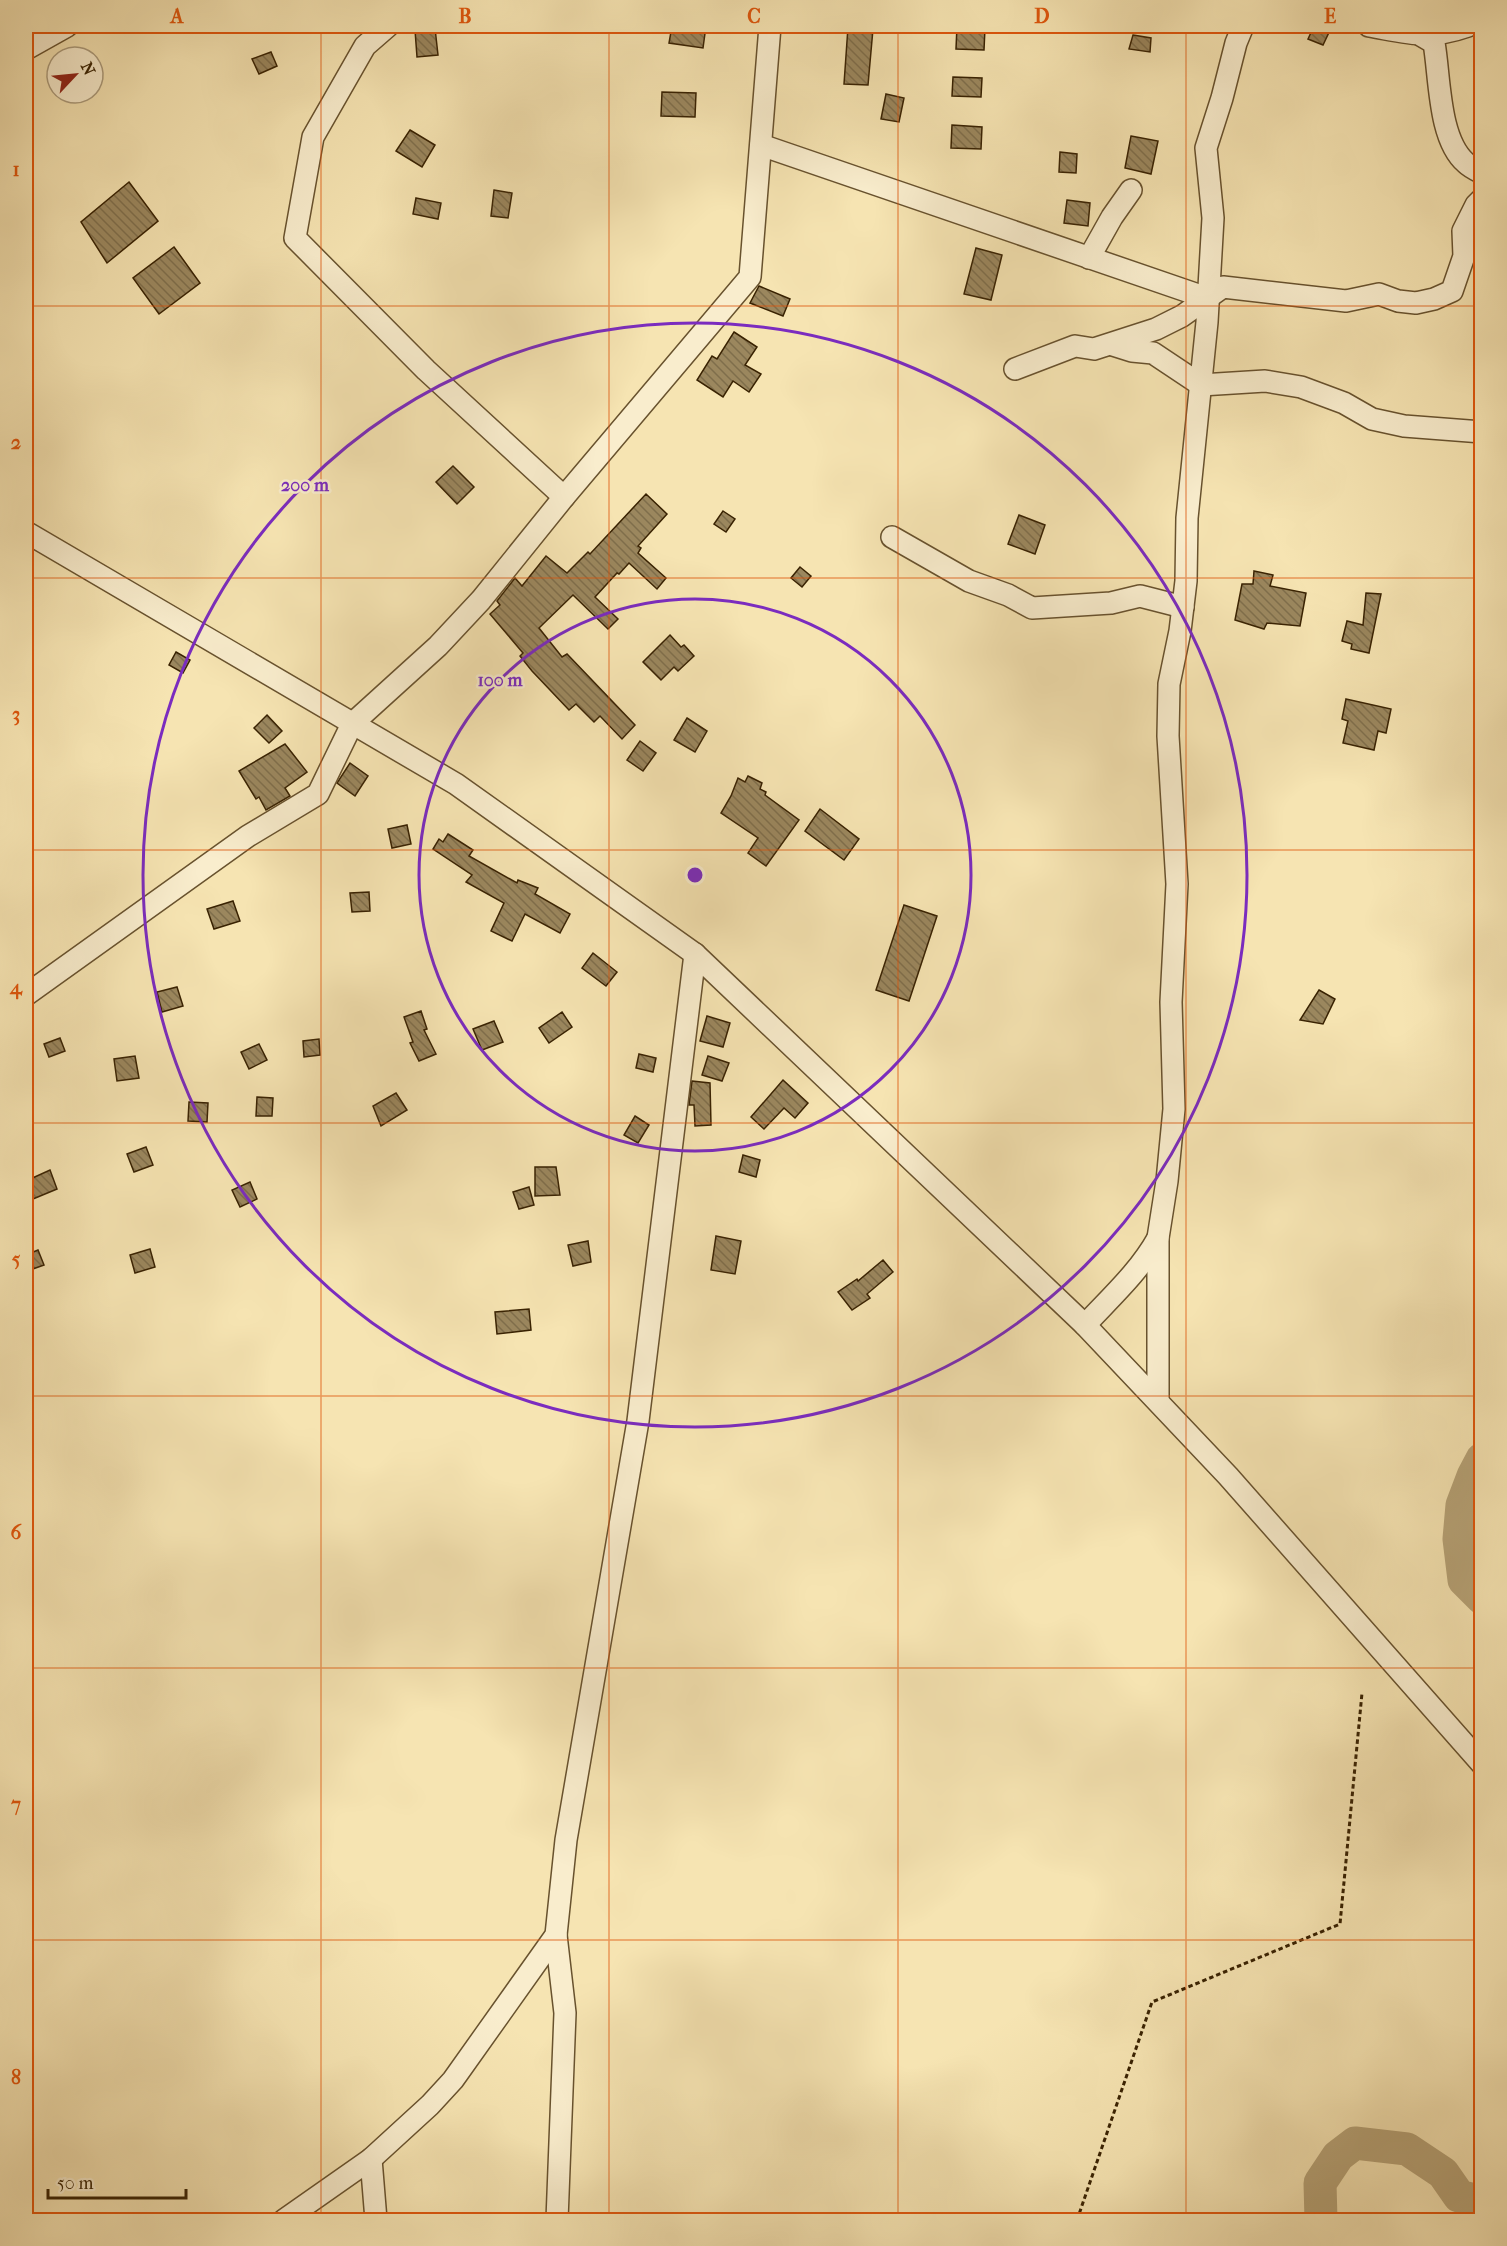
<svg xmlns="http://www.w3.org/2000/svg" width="1507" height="2246" viewBox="0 0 1507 2246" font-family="'IM FELL French Canon',serif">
<defs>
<pattern id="building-back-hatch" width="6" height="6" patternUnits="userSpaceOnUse" patternTransform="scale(1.5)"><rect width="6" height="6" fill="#9b875e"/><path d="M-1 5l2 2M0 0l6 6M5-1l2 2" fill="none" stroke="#7f6e4b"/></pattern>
</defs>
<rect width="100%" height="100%" fill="#f6e4b2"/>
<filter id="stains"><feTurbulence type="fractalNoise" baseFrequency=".00333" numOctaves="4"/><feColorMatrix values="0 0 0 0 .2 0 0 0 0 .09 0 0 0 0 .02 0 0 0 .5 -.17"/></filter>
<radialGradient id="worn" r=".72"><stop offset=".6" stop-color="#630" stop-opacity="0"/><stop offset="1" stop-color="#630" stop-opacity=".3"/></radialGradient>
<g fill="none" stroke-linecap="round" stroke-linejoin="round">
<g stroke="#b6a276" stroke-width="33">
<polyline points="1482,1459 1473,1476 1462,1505 1459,1539 1464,1580 1482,1598"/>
<polyline points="1321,2220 1320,2183 1338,2156 1355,2143 1407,2149 1443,2173 1459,2196 1482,2202"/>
</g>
</g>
<g fill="url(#building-back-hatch)" stroke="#392202" stroke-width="1.5">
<polygon points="672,26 706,26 703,48 669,43"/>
<polygon points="957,26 985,28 984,50 956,49"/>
<polygon points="1314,26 1332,26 1323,45 1308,39"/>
<polygon points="848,27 873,29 868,85 844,84"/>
<polygon points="435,28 438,55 417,57 415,30"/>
<polygon points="1133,35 1151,38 1150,52 1129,49"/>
<polygon points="271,52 277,66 259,74 252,59"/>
<polygon points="953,77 982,78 981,97 952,96"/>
<polygon points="662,92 696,93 695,117 661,116"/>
<polygon points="886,94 904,98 899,122 881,119"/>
<polygon points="952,125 982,127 981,149 951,148"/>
<polygon points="410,130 435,145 422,167 396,151"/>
<polygon points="1131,136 1158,141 1151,174 1125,168"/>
<polygon points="1060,152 1077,154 1076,173 1059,172"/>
<polygon points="129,182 158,221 107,263 81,222"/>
<polygon points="494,190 512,193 508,218 491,216"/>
<polygon points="416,198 441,203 438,219 413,214"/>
<polygon points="1067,200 1090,203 1088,226 1064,223"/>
<polygon points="174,247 200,283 159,314 133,278"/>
<polygon points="976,248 1002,255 991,300 964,294"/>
<polygon points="759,286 790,299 783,316 750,303"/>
<polygon points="734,332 757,347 745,365 761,374 749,392 733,381 723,397 697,380 712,356 717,359"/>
<polygon points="453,466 474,487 457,504 436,482"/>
<polygon points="646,494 667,514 638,546 641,548 638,553 666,578 657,589 629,563 619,574 617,573 595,597 618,619 608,629 573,595 539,628 562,657 567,654 635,725 622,739 600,716 594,722 576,704 569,710 532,671 520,656 523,653 490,614 500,605 497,601 515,578 522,586 546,556 567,573 588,552 590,554"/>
<polygon points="723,511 735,519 726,532 714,524"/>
<polygon points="1019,515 1045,525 1035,554 1008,544"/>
<polygon points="800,567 811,576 802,587 791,578"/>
<polygon points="1254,571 1273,575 1270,586 1306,593 1300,626 1267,623 1264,629 1235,620 1242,584 1253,584"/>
<polygon points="1366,593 1381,594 1369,653 1351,649 1352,644 1342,641 1347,621 1363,625"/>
<polygon points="670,635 681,647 684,645 694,656 678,671 674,667 661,680 643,662"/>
<polygon points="176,652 190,660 183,673 169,665"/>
<polygon points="1346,699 1391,709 1386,733 1378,731 1374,750 1343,743 1348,721 1342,719"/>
<polygon points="267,715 282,731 269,743 254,728"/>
<polygon points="687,718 707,731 695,752 674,740"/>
<polygon points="640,741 656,753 643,771 627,760"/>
<polygon points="285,744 307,772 285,788 290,796 266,810 259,797 256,799 239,771"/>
<polygon points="350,763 368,776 355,796 337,783"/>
<polygon points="748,776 762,783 760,789 766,792 765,795 799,820 766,866 748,853 758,838 721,813 731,796 738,778 745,782"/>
<polygon points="820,809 859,839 844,860 805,831"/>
<polygon points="407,825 411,844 392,848 388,829"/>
<polygon points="448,834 473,850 469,856 517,883 518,880 538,888 535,894 570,914 560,933 525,914 512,941 491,931 504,903 466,882 472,875 433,849 439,839 443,842"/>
<polygon points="369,892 370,911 352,912 350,893"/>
<polygon points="233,901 240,921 214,929 207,909"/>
<polygon points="904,905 937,916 909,1001 876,990"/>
<polygon points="593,953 617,972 606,986 582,968"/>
<polygon points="177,987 183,1006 162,1012 157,992"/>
<polygon points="1319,990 1335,999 1323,1024 1300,1020"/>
<polygon points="421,1011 427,1029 424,1030 436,1054 419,1061 410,1043 413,1042 404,1017"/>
<polygon points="562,1012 572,1027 549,1043 539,1028"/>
<polygon points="707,1016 730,1023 723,1047 700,1041"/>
<polygon points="494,1021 503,1042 482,1050 473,1029"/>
<polygon points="60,1038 65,1051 49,1057 44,1044"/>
<polygon points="319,1039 320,1055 304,1057 303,1041"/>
<polygon points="259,1044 267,1060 249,1069 241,1052"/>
<polygon points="639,1054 656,1058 653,1072 636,1068"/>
<polygon points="135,1056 139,1078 117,1081 114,1059"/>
<polygon points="708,1056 729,1063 722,1081 702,1075"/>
<polygon points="783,1080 808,1103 795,1118 784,1108 764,1129 751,1117"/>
<polygon points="692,1081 710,1083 711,1125 695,1126 694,1105 689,1105"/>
<polygon points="396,1093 407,1110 381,1126 373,1106"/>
<polygon points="257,1097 273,1098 272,1116 256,1116"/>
<polygon points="189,1102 208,1103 207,1122 188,1121"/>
<polygon points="635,1116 649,1125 638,1143 624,1135"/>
<polygon points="146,1147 153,1165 134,1172 127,1154"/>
<polygon points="743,1155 760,1160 756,1177 739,1172"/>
<polygon points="535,1167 556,1167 560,1195 535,1196"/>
<polygon points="50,1170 57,1189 33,1199 26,1181"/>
<polygon points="250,1182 257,1199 240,1207 232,1190"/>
<polygon points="529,1187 534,1205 519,1209 513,1192"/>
<polygon points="716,1236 741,1241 735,1274 711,1270"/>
<polygon points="588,1241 591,1262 573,1266 568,1245"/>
<polygon points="150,1249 155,1267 135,1273 130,1255"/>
<polygon points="38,1250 44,1265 30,1270 26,1255"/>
<polygon points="883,1260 893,1272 867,1294 870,1298 852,1310 838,1292 857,1279 858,1281"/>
<polygon points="529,1309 531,1330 497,1334 495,1312"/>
</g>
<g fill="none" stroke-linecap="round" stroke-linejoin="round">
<defs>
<g id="minor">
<polyline points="388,26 365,46 313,137 295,238 426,370 564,497"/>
<path d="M1369,26C1409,33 1428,40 1468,26"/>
<path d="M1422,36L1434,43C1440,76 1438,139 1466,163C1470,167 1476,170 1482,173"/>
<polyline points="26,49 67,26"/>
<polyline points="761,145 1207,298"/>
<polyline points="1089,258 1112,217 1131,190"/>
<polyline points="1113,345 1132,351 1153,353 1201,385 1265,381 1301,387 1344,403 1372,419 1404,426 1482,432"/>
<polyline points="1015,369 1075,346 1094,349 1156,329 1182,316 1223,287 1346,301 1379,294 1398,301 1416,303 1434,299 1452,291 1464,256 1463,231 1476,205 1482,199"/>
<polyline points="26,532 456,784 695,954 1085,1325 1228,1476 1482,1764"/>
<polyline points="892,537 969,581 1008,595 1032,608 1111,603 1140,596 1183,607"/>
<polyline points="26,995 248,836 318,794 352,724 438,646 481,600 564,497 750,277 770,26"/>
<path d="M1085,1325C1111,1297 1139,1272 1158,1238"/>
<polyline points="1158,1401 1158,1238 1167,1181 1174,1109 1171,1002 1177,884 1168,736 1169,684 1180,631 1186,581 1187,518 1207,322 1213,218 1206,148 1222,98 1236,43 1243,26"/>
<polyline points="556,1935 565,2013 557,2220"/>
<polyline points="371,2159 376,2220"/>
<polyline points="284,2220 371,2159 430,2105 453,2080 556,1935 566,1840 638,1421 695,954"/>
</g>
</defs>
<use href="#minor" stroke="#68522e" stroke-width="24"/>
<polyline stroke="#392202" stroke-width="3" stroke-dasharray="4.5 3" stroke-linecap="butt" points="1077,2220 1152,2002 1340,1924 1362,1693"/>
<use href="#minor" stroke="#f9edcd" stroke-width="21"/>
</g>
<path fill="none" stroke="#df560c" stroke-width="1.5" stroke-opacity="0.55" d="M321,26V2220M609,26V2220M898,26V2220M1186,26V2220M26,306H1482M26,578H1482M26,850H1482M26,1123H1482M26,1396H1482M26,1668H1482M26,1940H1482"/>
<g fill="none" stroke="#7b2cbf" stroke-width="3">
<circle cx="695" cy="875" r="276"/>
<circle cx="695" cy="875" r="552"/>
</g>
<circle cx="695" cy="875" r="9" fill="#7b2cbf" stroke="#f9edcd" stroke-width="3"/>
<g font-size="18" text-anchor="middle" font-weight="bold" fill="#7b2cbf" stroke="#f9edcd" stroke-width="5" stroke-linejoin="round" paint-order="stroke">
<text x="305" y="491">200 m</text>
<text x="500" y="686">100 m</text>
</g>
<rect width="1507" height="2246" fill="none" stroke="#f6e4b2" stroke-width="66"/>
<g transform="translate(75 75) rotate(64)"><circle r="28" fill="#f9edcd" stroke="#ac9c7c" stroke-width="1.5"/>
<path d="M0-4.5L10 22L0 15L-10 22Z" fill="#8f2418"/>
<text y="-9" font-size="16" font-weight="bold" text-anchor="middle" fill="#392202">N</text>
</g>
<path d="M48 2189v9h138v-9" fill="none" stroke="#392202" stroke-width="3"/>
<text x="57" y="2189" font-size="18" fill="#392202" stroke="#f9edcd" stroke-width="4.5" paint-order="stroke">50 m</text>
<rect x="33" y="33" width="1441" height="2180" fill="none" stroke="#df560c" stroke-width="2"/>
<g font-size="20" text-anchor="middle" font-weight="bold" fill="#df560c">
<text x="177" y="23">A</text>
<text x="465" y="23">B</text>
<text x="754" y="23">C</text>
<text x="1042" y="23">D</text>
<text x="1330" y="23">E</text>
<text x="16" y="176">1</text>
<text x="16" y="449">2</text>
<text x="16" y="721">3</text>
<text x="16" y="994">4</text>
<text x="16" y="1266">5</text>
<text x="16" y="1539">6</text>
<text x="16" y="1811">7</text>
<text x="16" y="2084">8</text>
</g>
<rect width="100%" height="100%" filter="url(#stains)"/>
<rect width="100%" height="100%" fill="url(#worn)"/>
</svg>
